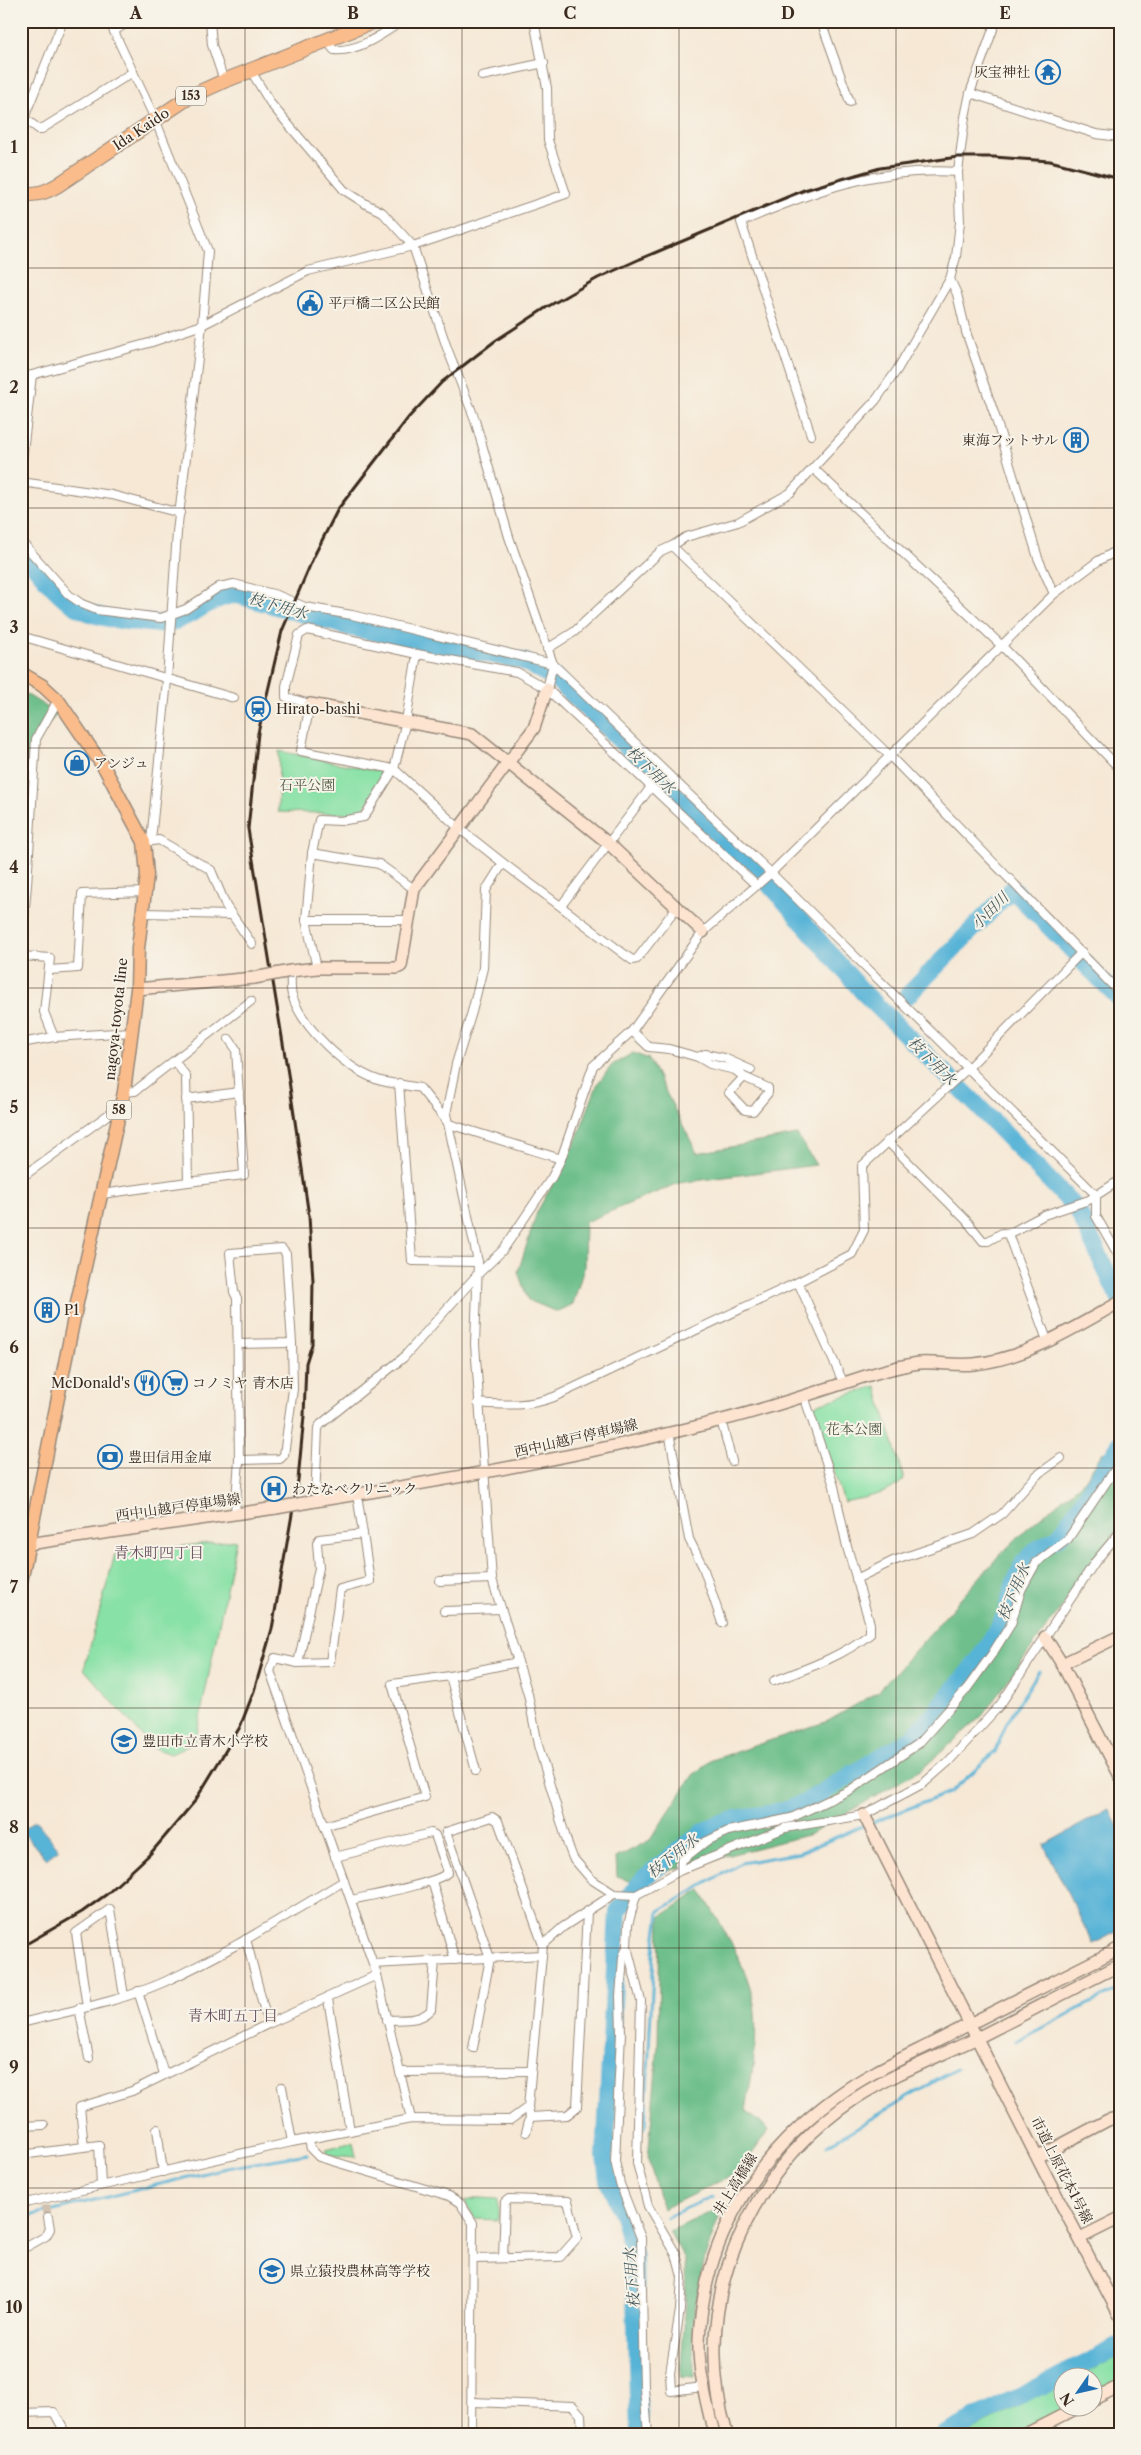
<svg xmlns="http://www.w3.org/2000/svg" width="1141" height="2455" viewBox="0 0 1141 2455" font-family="'Libre Caslon Text','Noto Serif JP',serif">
<rect width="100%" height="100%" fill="#f7f3e8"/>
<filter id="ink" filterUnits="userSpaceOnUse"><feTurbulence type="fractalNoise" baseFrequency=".02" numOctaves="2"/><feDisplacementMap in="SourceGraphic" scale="10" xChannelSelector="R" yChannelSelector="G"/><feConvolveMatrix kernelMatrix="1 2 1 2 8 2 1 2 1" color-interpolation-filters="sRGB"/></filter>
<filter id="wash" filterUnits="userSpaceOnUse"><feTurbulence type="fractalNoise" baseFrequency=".0096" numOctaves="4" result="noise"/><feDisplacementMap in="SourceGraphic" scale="20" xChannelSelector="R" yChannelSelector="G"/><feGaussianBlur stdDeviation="1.12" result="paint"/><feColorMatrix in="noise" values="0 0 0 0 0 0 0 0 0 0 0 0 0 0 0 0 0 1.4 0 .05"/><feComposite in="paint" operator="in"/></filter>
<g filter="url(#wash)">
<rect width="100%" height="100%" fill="#f6e8d5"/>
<g fill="#88e1a6" stroke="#628662">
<polygon points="279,751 387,773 360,814 278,812"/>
<path d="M876,1386L904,1479C890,1495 864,1497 844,1502L812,1406Z"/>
<polygon points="236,1540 195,1743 171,1754 152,1747 84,1669 115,1554"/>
<polygon points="353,2142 356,2157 328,2155 326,2149"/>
<polygon points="481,2198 498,2199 498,2220 475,2219 465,2201"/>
<polygon points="1117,2357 1120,2381 1094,2394 1094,2378 1076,2378"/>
<polygon points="1063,2384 1064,2408 1067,2408 1015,2434 965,2434"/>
</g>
<g fill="#6ebf8b" stroke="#547454">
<polygon points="21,691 58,714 31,741 25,803 21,803"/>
<polygon points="633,1053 649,1059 697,1153 797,1135 816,1165 679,1183 585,1222 584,1268 573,1304 557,1312 528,1300 518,1272 537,1212 574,1145 598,1083 612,1065"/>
<polygon points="1120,1443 1120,1527 982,1716 922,1769 811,1834 628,1881 617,1876 616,1858 650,1840 693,1775 712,1760 828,1721 878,1692 996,1559 1023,1532 1085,1480 1102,1453"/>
<path d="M701,1890C721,1927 751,1969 755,2012C758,2045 751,2078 746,2111L769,2130L739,2172L663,2209L648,2159L658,2046L660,1917Z"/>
<polygon points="714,2211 719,2217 705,2257 693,2319 694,2377 680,2376 686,2303 685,2260 669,2231"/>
</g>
<g fill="#59b4d7" stroke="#4a6f7a">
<polygon points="1109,1809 1120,1831 1120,1930 1093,1944 1044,1845"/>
<polygon points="35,1820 59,1849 46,1859 22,1831"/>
</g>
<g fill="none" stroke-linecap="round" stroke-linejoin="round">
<g stroke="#59b4d7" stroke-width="3">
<polyline points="871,1823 951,1792 995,1752 1007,1722 1039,1671"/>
<polyline points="1016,2041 1120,1988"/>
<polyline points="645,2129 654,1952 659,1911 741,1863 799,1853 865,1825"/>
<polyline points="827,2145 956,2069"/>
<polyline points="667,2217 713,2196"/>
<polyline points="21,2218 226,2168 307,2154"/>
</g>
<g stroke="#59b4d7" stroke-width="18">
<path d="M21,550C63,598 70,617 137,622C150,623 163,625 175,621C196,614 216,594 238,595L353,628L523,661L555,678L775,890L862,991L975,1103L1077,1209L1120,1300"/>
<polyline points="1080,959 1120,999"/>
<polyline points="907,996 1012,889 1073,951"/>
<polyline points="639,2434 634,2257 624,2218 608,2180 605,2157 618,1911 644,1878 702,1833 714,1826 737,1819 769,1814 801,1805 914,1737 978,1661 996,1632 1006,1614 1014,1585 1024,1562 1038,1549 1059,1537 1120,1444"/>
<polyline points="945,2434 1120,2346"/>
</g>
</g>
</g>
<g filter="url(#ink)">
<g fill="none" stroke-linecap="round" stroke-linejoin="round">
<polyline stroke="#d1c2b0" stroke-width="8" stroke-dasharray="8 4" stroke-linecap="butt" points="46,2205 48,2217"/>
<defs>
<g id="street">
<polyline points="63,21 24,118 40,130 133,72"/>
<polyline points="109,21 155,119 208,251 202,325 177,532 167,680 151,841"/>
<polyline points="210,21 212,45 224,81"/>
<polyline points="793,21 795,23 820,23 823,27 850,102"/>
<polyline points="114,31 130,21"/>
<path d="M326,40L334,50C358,52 383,34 402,21"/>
<polyline points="251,71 271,104 344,190 366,204 382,212 413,246 447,348 474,417 509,537 553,664 771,873 1096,1195 1096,1216 1120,1258"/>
<polyline points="482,76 544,63"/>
<polyline points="970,93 1096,134 1120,137"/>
<polyline points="950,279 957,294 966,332 995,416 1038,558 1054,594"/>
<polyline points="21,378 149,343 202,325 308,271 413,246 566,194 548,140 547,88 534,21"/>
<path d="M811,435L741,222C815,190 877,167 958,172"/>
<polyline points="21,469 32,375"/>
<polyline points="814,469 1002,646 1120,769"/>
<polyline points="21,482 112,495 180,513"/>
<polyline points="21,541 69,595 82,604 97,610 161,618 186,609 219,587 234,584 277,595 305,607 352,615 553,664"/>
<polyline points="672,546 890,756 1120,993"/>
<polyline points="21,636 234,698"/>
<polyline points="547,649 574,632 661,551 672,546 686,537 738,522 790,493 876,400 897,370 950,279 956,257 960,222 958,172 965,117 970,93 996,21"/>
<polyline points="547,689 553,664"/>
<polyline points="146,842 159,840 211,870 226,906 252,944"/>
<polyline points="312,853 319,820 340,821 364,817 394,769 406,721 417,654"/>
<polyline points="503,863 486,890 483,968 472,1012 456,1064 446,1114 478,1262 475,1344 492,1579 528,1694 538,1745 568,1845 573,1858 591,1879 614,1894 636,1895 681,1870 785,1828 864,1815 924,1783 948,1762 1000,1705 1095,1562 1120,1532"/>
<polyline points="21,885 27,885 21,952"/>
<polyline points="27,885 36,739 58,700"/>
<polyline points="561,906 651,787"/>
<polyline points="677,907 637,959 632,960 503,863 460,829 394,769 301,751 310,704 286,697 286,686 299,635 307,630 417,654 517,672 547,689 756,885"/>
<polyline points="144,913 232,915"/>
<polyline points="306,920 408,920"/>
<polyline points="21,956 50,958 44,1012 54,1037"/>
<polyline points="317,968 306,920 312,853 379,864 414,889"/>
<polyline points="50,970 78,968 82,894 147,892"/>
<path d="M291,971C291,979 290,988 292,995C302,1028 346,1069 378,1080C391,1084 407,1085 420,1088L449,1124L561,1159"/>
<polyline points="632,1031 649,1047 669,1049 698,1057 710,1064 735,1070 744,1077 729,1093 745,1110 753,1111 768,1093 768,1088 744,1077"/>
<polyline points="21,1043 54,1037 131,1032"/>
<polyline points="698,1057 705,1054 724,1058 751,1070"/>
<polyline points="399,1083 412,1261 478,1262"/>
<polyline points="124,1092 135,1091 251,1001"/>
<polyline points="186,1099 239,1092"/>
<polyline points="21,1135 24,1176"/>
<polyline points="887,1141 966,1220 983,1241 988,1241 1002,1233 1008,1234 1044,1215 1089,1200 1120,1180"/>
<polyline points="21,1178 120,1106"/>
<polyline points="188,1182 244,1175 236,1049 229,1039"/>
<polyline points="102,1194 188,1182 186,1076 174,1061"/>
<polyline points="1008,1234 1047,1340"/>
<polyline points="798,1282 844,1384"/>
<path d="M478,1403C505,1405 528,1407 554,1397L798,1282L852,1254L864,1230L862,1166L968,1068L1082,952"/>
<polyline points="721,1420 732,1461"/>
<polyline points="669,1432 689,1539 703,1567 722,1623"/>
<polyline points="239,1460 280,1459 284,1455 293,1389 292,1343"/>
<polyline points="357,1494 370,1581 340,1589 330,1662 298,1663 275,1658 270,1671 377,1975 411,2119"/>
<polyline points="315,1501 318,1428 321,1424 403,1358 477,1275 503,1250 552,1177 561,1159 593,1066 632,1031 703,932 771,873 1054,594 1098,561 1120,549"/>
<polyline points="235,1513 239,1460 237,1298 234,1292 230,1253 282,1249 286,1254 292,1343 238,1344"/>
<polyline points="856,1579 893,1561 973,1534 1002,1514 1036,1476 1061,1458"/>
<polyline points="440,1581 492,1579"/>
<polyline points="444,1611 501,1609"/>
<polyline points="298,1663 319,1568 317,1543 319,1539 363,1534"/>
<polyline points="450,1676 476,1771"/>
<path d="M774,1681C808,1668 841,1657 870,1634V1624L847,1547L834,1486L804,1396"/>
<polyline points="324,1826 425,1797 392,1684 450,1676 518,1662"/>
<path d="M335,1857L431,1833L435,1835L448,1872C440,1883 368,1896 351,1900"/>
<polyline points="681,1870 679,1864 682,1860 705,1842 728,1831 791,1818 850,1790 918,1744 966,1690 992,1654 1011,1624 1021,1590 1036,1563 1068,1539 1120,1462"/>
<polyline points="432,1881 455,1960"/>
<polyline points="636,1895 628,1925 627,1947 641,2001 637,2163 648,2206 676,2254 682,2277 680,2310 670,2373 671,2391 703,2387"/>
<polyline points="246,1939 268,2024"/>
<polyline points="543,1945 563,1927 614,1894"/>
<polyline points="627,1947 623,1957 620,1996 621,2033 615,2161 620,2184 641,2238 644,2388 648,2434"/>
<polyline points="373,1964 542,1955"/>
<polyline points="138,1991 164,2074"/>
<polyline points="328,1999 350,2131"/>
<polyline points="87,2007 76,1933 110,1909 124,1996"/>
<polyline points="79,2008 89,2058"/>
<path d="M387,2020C404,2019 419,2022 431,2010L435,1961"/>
<path d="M21,2023C69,2011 119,2002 164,1982C226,1954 285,1916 344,1881"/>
<polyline points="400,2072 530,2071"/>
<polyline points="282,2087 292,2142"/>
<polyline points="528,2107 530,2117 567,2115 577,2107 587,1912"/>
<polyline points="21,2126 44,2125"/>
<polyline points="157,2129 163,2172"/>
<polyline points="526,2132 530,2117"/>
<polyline points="309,2140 311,2149 319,2157 449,2196 460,2203 473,2223 471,2434"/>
<polyline points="84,2147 80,2107 132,2091 268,2024 377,1975"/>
<polyline points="21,2155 99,2145 101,2185"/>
<polyline points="21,2204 292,2142 411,2119 510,2120 528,2107 543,1945 498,1821 492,1817 446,1832 490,1958 473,2048"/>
<polyline points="21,2250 46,2236 50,2229 48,2217"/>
<polyline points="474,2259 560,2257 577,2238 568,2201 509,2199 505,2202 503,2258"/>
<polyline points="473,2402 573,2406 581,2415 582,2434"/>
<polyline points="21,2413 54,2412 66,2434"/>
</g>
<g id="secondary">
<polyline points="310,704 472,734 608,843 703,932"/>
<polyline points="291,971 317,968 397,968 401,966 414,889 534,728 547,689"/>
<polyline points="137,989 254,978"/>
<path d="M315,1501C452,1479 588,1455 722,1420C771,1408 819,1391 866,1376C883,1371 902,1365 920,1363C938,1362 956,1366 974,1364C1026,1359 1075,1327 1120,1302"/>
<polyline points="21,1545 276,1508"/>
<polyline points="1045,1637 1062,1664 1120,1776"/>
<polyline points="1062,1664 1120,1636"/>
<polyline points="864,1815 1048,2179 1120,2316"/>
<polyline points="1038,2157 1108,2120 1120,2117"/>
<polyline points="1080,2238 1120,2218"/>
<polyline points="1094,2399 1120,2386"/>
<path d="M714,2434C707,2404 698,2372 699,2341C703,2239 755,2156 836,2097C869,2072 908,2056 945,2037C1003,2006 1062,1978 1120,1948"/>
<path d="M727,2434C710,2378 711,2318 729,2263C753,2194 796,2138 856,2098C893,2074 935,2058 975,2039C1023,2015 1071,1989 1120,1965"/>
<polyline points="1026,2434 1077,2408"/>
</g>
<polyline id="primary" points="21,673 43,686 58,700 105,769 144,842 147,875 138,948 137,989 124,1092 78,1298 21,1582"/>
<path id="highway" d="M21,193C36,196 46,192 58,185L189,97L224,81L375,21"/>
</defs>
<use href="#street" stroke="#98897a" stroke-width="10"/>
<use href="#secondary" stroke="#98897a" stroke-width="14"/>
<use href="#primary" stroke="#98897a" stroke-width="15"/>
<use href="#highway" stroke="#98897a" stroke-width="16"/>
<use href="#street" stroke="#fff" stroke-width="8"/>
<use href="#secondary" stroke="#fde4d1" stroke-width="11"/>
<use href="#primary" stroke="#fabc8b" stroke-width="12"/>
<use href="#highway" stroke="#fabc8b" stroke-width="14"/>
<polyline stroke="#3b2a1e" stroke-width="3" points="21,1947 82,1912 107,1894 150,1854 195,1801 240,1727 254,1691 272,1629 298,1480 304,1416 306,1363 312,1344 313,1281 309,1216 288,1074 248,829 258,733 282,631 314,556 338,509 409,417 442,382 495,341 547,307 598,278 640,259 804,190 880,168 958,157 994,157 1050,161 1120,179"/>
<defs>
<g id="secondary-bridge">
<polyline points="254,978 291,971"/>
<polyline points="276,1508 315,1501"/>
</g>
</defs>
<use href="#secondary-bridge" stroke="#98897a" stroke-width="14" stroke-linecap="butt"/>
<use href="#secondary-bridge" stroke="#fde4d1" stroke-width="11"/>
</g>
</g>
<path fill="none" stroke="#3b2a1e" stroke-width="1" stroke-opacity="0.55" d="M245,21V2434M462,21V2434M679,21V2434M896,21V2434M21,268H1120M21,508H1120M21,748H1120M21,988H1120M21,1228H1120M21,1468H1120M21,1708H1120M21,1948H1120M21,2188H1120"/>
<defs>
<symbol id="temple-ring" viewBox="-11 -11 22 22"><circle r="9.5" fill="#f7f3e8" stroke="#1f6fb2" stroke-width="1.5"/><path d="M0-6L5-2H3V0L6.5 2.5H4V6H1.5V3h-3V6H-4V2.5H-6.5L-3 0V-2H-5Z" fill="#1f6fb2"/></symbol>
<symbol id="civic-ring" viewBox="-11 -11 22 22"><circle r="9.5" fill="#f7f3e8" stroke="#1f6fb2" stroke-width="1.5"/><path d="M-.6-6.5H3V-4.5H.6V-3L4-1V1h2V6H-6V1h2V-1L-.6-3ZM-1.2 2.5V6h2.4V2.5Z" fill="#1f6fb2"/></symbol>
<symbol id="building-ring" viewBox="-11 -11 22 22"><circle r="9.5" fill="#f7f3e8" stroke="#1f6fb2" stroke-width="1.5"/><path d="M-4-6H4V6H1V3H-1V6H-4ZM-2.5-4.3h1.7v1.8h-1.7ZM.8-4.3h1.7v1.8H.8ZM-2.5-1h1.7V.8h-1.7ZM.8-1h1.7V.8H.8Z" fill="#1f6fb2"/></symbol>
<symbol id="station-ring" viewBox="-11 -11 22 22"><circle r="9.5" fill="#f7f3e8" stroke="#1f6fb2" stroke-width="1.5"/><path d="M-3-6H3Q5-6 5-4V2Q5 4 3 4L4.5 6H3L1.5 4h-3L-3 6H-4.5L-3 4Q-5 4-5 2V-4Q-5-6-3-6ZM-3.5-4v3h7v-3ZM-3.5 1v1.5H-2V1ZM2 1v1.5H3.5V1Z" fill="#1f6fb2"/></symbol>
<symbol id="shop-ring" viewBox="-11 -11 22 22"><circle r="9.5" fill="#f7f3e8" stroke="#1f6fb2" stroke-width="1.5"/><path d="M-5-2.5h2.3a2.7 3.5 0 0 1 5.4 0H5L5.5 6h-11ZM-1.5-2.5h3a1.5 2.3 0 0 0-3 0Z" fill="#1f6fb2"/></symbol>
<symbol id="restaurant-ring" viewBox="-11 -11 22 22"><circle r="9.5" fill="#f7f3e8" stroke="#1f6fb2" stroke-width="1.5"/><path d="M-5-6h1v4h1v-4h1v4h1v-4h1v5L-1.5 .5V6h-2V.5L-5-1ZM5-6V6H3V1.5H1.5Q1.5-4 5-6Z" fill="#1f6fb2"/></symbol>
<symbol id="supermarket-ring" viewBox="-11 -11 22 22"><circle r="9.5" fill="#f7f3e8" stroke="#1f6fb2" stroke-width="1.5"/><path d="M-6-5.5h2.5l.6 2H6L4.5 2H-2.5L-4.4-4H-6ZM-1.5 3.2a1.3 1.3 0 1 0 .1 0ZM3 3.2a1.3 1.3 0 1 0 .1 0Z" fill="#1f6fb2"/></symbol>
<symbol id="bank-ring" viewBox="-11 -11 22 22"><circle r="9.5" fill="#f7f3e8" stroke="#1f6fb2" stroke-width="1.5"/><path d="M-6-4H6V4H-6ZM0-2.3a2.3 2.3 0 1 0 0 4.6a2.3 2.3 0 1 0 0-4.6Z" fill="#1f6fb2"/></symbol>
<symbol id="hospital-ring" viewBox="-11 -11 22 22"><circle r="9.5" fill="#f7f3e8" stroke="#1f6fb2" stroke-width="1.5"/><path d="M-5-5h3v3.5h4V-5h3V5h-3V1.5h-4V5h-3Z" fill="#1f6fb2"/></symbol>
<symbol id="school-ring" viewBox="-11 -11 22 22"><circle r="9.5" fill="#f7f3e8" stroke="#1f6fb2" stroke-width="1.5"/><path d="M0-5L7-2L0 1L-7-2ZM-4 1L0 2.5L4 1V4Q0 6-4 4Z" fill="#1f6fb2"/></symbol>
</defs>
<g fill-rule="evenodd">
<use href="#temple-ring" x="1034" y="58" width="28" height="28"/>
<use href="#civic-ring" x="296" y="289" width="28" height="28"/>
<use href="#building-ring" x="1062" y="426" width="28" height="28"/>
<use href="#station-ring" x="244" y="695" width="28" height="28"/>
<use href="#shop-ring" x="63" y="749" width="28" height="28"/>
<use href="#building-ring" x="33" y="1296" width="28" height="28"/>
<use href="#restaurant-ring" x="133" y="1369" width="28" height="28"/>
<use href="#supermarket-ring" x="161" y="1369" width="28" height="28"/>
<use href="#bank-ring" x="96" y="1443" width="28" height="28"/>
<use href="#hospital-ring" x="260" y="1475" width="28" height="28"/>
<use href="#school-ring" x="110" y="1727" width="28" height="28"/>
<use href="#school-ring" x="258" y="2257" width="28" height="28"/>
</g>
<g text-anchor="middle" stroke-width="4" stroke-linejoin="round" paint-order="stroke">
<g fill="#f7f3e8" stroke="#73665b" stroke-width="1">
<rect x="176" y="86.5" width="30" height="19" rx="4"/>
<rect x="106.5" y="1100.5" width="25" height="19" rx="4"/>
</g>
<g font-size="12" font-weight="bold" fill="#3b2a1e">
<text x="191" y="100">153</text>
<text x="119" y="1114">58</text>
</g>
<g font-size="14" fill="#3b2a1e" stroke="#f7f3e8" text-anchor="start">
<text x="1030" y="77" text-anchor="end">灰宝神社</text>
<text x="328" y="308">平戸橋二区公民館</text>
<text x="1058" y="445" text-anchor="end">東海フットサル</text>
<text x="276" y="714">Hirato-bashi</text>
<text x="94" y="768">アンジュ</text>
<text x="64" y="1315">P1</text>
<text x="130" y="1388" text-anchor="end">McDonald's</text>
<text x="192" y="1388">コノミヤ 青木店</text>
<text x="128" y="1462">豊田信用金庫</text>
<text x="292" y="1494">わたなべクリニック</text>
<text x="142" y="1746">豊田市立青木小学校</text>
<text x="290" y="2276">県立猿投農林高等学校</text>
</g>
<g font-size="14" fill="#3b2a1e" stroke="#f7f3e8">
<text transform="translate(141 129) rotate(-34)" y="5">Ida Kaido</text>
<text transform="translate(116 1019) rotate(-84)" y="5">nagoya-toyota line</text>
<text transform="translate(576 1438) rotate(-13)" y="5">西中山越戸停車場線</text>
<text transform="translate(178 1507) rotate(-8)" y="5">西中山越戸停車場線</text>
<text transform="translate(1062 2170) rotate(63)" y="5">市道上原花本1号線</text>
<text transform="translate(735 2184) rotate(-58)" y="5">井上高橋線</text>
</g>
<g font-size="14" fill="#4e5840" stroke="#f7f3e8">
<text x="307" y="790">石平公園</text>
<text x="854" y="1434">花本公園</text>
</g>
<g font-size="15" font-style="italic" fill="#465a5f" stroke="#f7f3e8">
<text transform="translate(278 606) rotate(16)" y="5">枝下用水</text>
<text transform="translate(651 770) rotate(44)" y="5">枝下用水</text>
<text transform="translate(990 911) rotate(-45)" y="5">小田川</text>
<text transform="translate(932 1061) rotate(45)" y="5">枝下用水</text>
<text transform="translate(1014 1592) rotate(-67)" y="5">枝下用水</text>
<text transform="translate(673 1856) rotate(-38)" y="5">枝下用水</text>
<text transform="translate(632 2278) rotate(-95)" y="5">枝下用水</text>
</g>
<g font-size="15" fill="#695361" stroke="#f7f3e8">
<text x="159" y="1558">青木町四丁目</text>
<text x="233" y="2021">青木町五丁目</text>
</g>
</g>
<rect width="1141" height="2455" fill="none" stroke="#f7f3e8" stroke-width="55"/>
<g transform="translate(1078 2392) rotate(236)"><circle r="24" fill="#f7f3e8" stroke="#aca397"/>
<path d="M0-4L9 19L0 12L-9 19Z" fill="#1f6fb2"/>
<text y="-8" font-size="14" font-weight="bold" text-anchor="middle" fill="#3b2a1e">N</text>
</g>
<rect x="28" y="28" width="1086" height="2400" fill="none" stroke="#3b2a1e" stroke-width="2"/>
<g font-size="16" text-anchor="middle" font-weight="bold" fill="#3b2a1e">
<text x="136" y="19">A</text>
<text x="353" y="19">B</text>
<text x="570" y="19">C</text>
<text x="788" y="19">D</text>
<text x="1005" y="19">E</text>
<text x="14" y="153">1</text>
<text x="14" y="393">2</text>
<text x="14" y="633">3</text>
<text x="14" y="873">4</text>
<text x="14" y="1113">5</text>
<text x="14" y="1353">6</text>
<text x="14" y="1593">7</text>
<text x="14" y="1833">8</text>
<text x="14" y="2073">9</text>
<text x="14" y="2313">10</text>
</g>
</svg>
